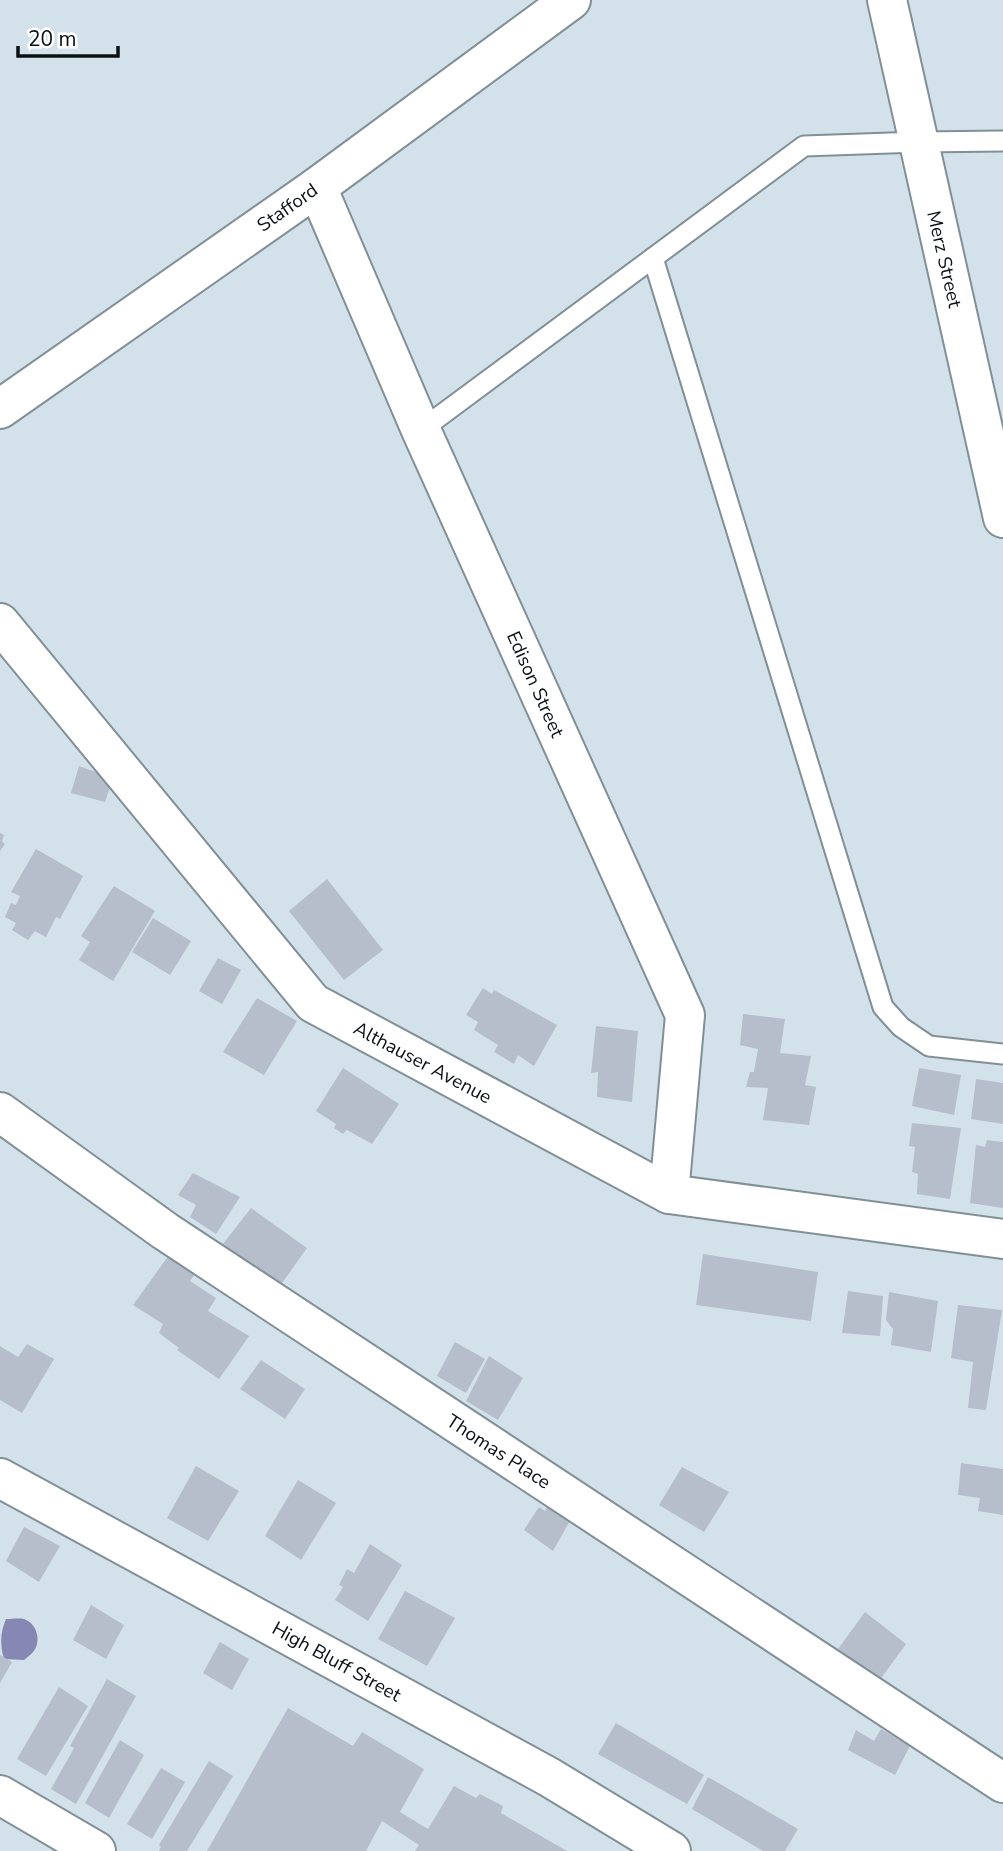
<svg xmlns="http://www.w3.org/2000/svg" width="1003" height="1851" viewBox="0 0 1003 1851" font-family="'Nunito Sans',sans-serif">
<rect width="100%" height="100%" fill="#d3e2ea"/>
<path fill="#8687b2" d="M6,1619C11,1619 19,1618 24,1619C37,1623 42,1642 33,1652C31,1655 27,1657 24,1660L4,1659C0,1645 0,1633 6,1619Z"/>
<g fill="#b5beca">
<polygon points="79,766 113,778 105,802 71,793"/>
<polygon points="0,833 4,835 2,841 5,844 0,851"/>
<polygon points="36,849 83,876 60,919 56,917 46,937 35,931 28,940 12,930 16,923 5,917 11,903 16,905 20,896 11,892"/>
<polygon points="327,879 383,950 344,980 289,911"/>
<polygon points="114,886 155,911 113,981 79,960 90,942 81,936"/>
<polygon points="153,918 191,941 170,975 132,952"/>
<polygon points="218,958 241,970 222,1004 199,991"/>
<polygon points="483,988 492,994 494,990 557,1025 534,1066 518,1055 514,1064 494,1052 498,1045 474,1030 478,1022 466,1015"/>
<polygon points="257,998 297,1021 264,1075 223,1052"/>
<polygon points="743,1014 785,1019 780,1053 811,1056 805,1085 816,1087 809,1125 763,1120 768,1088 746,1087 750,1072 754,1072 758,1049 740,1045"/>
<polygon points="596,1026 638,1031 632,1102 597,1097 598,1072 591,1073"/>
<polygon points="343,1068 399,1104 372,1144 347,1130 343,1134 334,1128 336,1124 316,1111"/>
<polygon points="919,1068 961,1075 954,1115 912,1106"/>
<polygon points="976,1079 1003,1083 1003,1124 971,1119"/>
<polygon points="912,1123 961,1128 950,1199 917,1194 918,1174 912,1172 915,1147 909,1146"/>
<polygon points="987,1140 1003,1142 1003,1208 970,1203 976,1145 985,1147"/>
<polygon points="193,1173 240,1197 216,1234 190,1217 196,1205 178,1195"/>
<polygon points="251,1208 307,1248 280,1286 223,1244"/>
<polygon points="703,1254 818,1272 811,1321 696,1305"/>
<polygon points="169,1255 196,1272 190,1281 216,1298 208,1311 249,1336 219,1379 177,1350 179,1348 159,1333 163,1324 133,1305"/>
<polygon points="848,1291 883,1296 880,1336 842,1333"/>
<polygon points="889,1292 938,1301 931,1352 891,1345 893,1329 886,1320"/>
<polygon points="958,1305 1002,1310 986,1410 968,1408 973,1362 951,1358"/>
<polygon points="455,1342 485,1359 466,1393 437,1376"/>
<polygon points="27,1344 54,1359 22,1413 0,1400 0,1346 18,1357"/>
<polygon points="489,1356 523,1378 498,1420 466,1401"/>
<polygon points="261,1360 305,1389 285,1419 240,1389"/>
<polygon points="961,1463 1003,1469 1003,1515 978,1511 980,1498 958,1495"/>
<polygon points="196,1466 239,1491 208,1541 167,1518"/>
<polygon points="682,1467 729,1492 704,1532 659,1505"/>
<polygon points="298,1480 336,1503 301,1560 265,1536"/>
<polygon points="553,1495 576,1510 553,1551 524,1530 539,1507 545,1511"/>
<polygon points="24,1527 60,1546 39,1582 6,1561"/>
<polygon points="370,1544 402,1565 368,1621 335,1600 343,1587 339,1585 347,1569 354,1573"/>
<polygon points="405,1591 455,1618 427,1666 378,1639"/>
<polygon points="91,1605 124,1625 106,1659 73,1640"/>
<polygon points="865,1612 906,1644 879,1681 838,1649"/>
<polygon points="220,1642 249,1659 232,1690 203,1673"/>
<polygon points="0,1655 12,1662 0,1683"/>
<polygon points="107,1679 136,1696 76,1804 51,1789 74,1748 70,1746"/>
<polygon points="59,1687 88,1706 46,1776 17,1759"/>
<polygon points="288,1708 353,1746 362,1732 424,1769 400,1812 428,1829 454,1786 476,1798 480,1794 503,1806 501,1813 567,1851 415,1851 419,1845 382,1821 366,1851 207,1851"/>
<polygon points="616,1723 704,1775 687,1804 598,1754"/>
<polygon points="881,1729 910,1746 895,1775 848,1750 856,1730 874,1741"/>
<polygon points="120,1740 144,1755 109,1818 85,1803"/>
<polygon points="209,1761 233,1776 187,1851 159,1851 161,1847 159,1845"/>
<polygon points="161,1768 185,1782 152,1839 127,1824"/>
<polygon points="708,1777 798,1829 785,1851 763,1851 692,1809"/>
</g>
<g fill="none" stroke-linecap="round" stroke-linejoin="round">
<defs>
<g id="lane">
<polyline points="653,258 883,1007 901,1027 929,1046 1003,1054"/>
<polyline points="421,430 804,146 919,142 1003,141"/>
</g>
<g id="street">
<polyline points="887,0 1003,518"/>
<polyline points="317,187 421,430 685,1015 669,1194"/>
<polyline points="0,409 317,187 571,0"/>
<polyline points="0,623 313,1003 669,1194 1003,1239"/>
<polyline points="0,1112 165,1231 1003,1783"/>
<polyline points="0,1478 549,1777 671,1851"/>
<polyline points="0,1795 96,1851"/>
</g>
</defs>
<use href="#lane" stroke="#818f96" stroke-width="23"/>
<use href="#street" stroke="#818f96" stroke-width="42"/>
<use href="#lane" stroke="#fff" stroke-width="19"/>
<use href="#street" stroke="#fff" stroke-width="38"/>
</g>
<g text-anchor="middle" stroke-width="7" stroke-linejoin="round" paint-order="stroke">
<g font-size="19" fill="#0b1013" stroke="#fff">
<text transform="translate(287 207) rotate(-35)" y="7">Stafford</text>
<text transform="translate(945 259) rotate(77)" y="7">Merz Street</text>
<text transform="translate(536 684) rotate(66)" y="7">Edison Street</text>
<text transform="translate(423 1062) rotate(28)" y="7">Althauser Avenue</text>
<text transform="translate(499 1451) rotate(33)" y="7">Thomas Place</text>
<text transform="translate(337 1661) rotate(29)" y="7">High Bluff Street</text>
</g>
</g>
<path d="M18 46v10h100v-10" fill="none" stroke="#0b1013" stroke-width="3.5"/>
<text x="28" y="46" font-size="21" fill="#0b1013" stroke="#ffffff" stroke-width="5" paint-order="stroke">20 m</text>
</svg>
